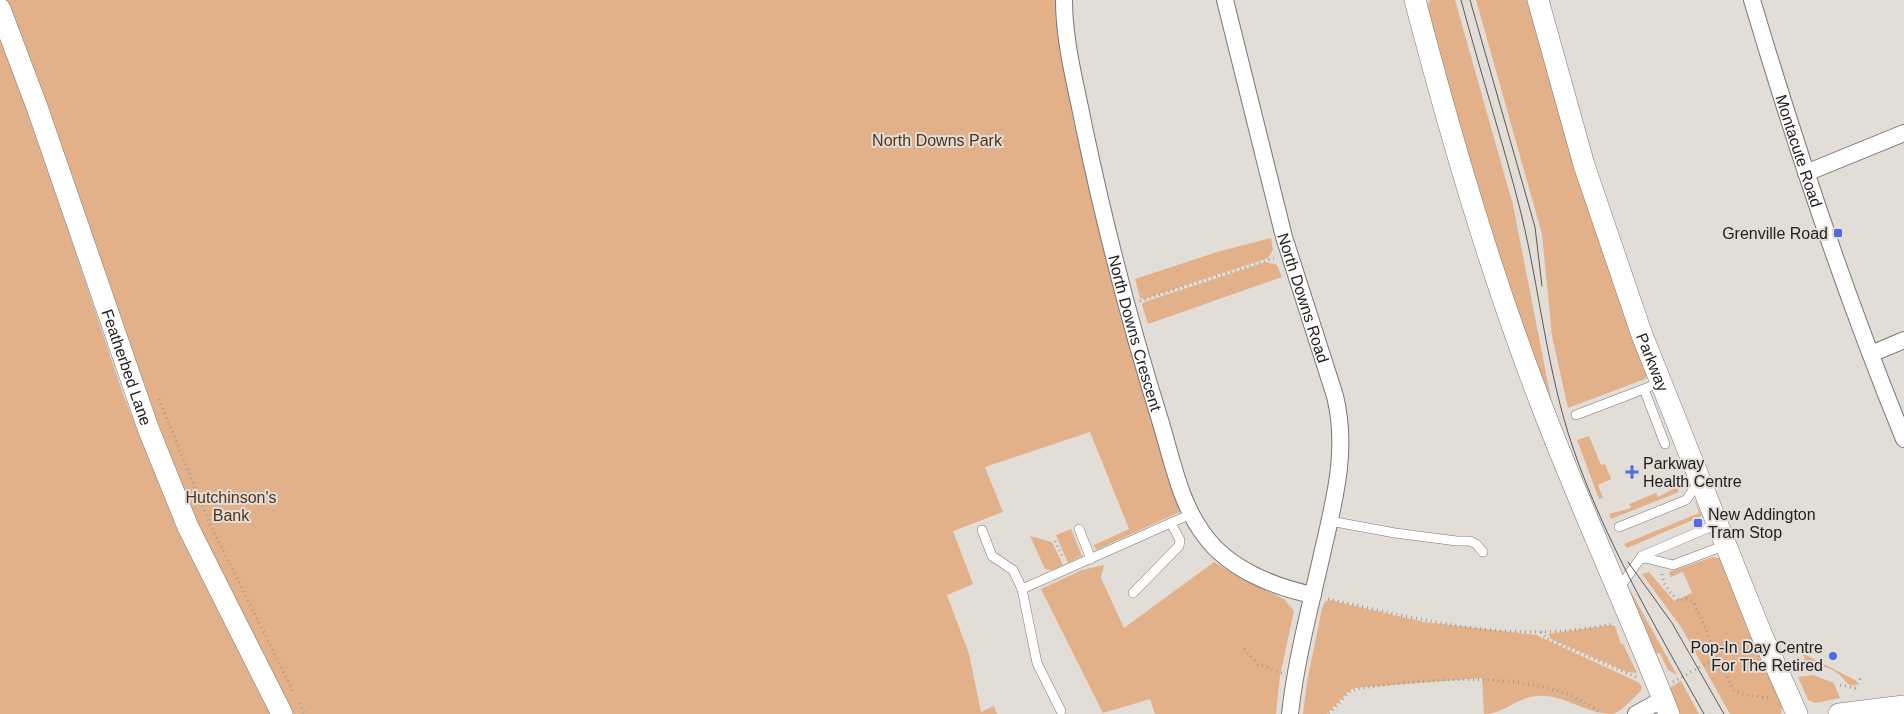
<svg xmlns="http://www.w3.org/2000/svg" width="1904" height="714" viewBox="0 0 1904 714" font-family="Helvetica,sans-serif">
<rect width="100%" height="100%" fill="#e3ddd8"/>
<g fill="#e2b18a">
<polygon points="5,0 1058,0 1060,40 1074,124 1095,213 1180,512 1096,550 1094,545 1129,529 1090,432 985,467 1003,512 953,531 973,584 947,595 969,654 981,712 994,706 997,714 291,714 194,520 173,469"/>
<polygon points="1430,0 1455,0 1513,205 1553,409 1482,209 1426,8"/>
<polygon points="1476,0 1530,0 1648,375 1645,379 1568,408 1552,336 1542,234"/>
<polygon points="0,34 26,104 123,394 164,495 272,714 0,714"/>
<polygon points="1271,238 1273,250 1268,258 1144,299 1140,298 1135,279 1217,252"/>
<polygon points="1266,262 1277,265 1282,277 1148,324 1142,305 1144,302"/>
<polygon points="1589,436 1601,465 1605,464 1611,479 1598,485 1603,498 1599,499 1577,440"/>
<polygon points="1677,487 1679,492 1611,519 1609,514 1631,508 1629,504 1656,493 1658,497"/>
<polygon points="1694,499 1702,516 1627,548 1624,544 1699,513"/>
<polygon points="1071,529 1082,556 1068,563 1056,535"/>
<polygon points="1030,536 1052,542 1063,565 1052,570 1045,569"/>
<polygon points="1713,557 1722,559 1783,702 1781,714 1730,714 1681,627 1642,574 1649,572 1674,601 1692,593 1683,572 1670,577 1669,572"/>
<polygon points="1214,562 1244,580 1284,599 1294,611 1280,676 1276,714 1155,714 1150,699 1103,713 1041,589 1082,570 1104,565 1101,578 1124,628"/>
<polygon points="1630,590 1677,675 1668,670 1660,653 1652,653 1630,596"/>
<path d="M1329,600L1424,622L1536,635L1638,682L1642,687L1640,692C1633,698 1622,711 1613,714C1585,714 1563,693 1535,696C1517,698 1503,714 1484,714L1482,678L1354,688L1349,691L1327,714H1303L1307,682L1322,608L1325,602Z"/>
<polygon points="1611,625 1615,626 1621,644 1623,644 1637,673 1627,672 1551,639 1548,634"/>
<path d="M1802,653L1857,681L1855,686C1847,685 1846,682 1842,677C1833,668 1819,664 1807,665Z"/>
<polygon points="1813,675 1834,683 1840,698 1815,703 1808,700 1798,677"/>
<polygon points="1681,681 1699,714 1678,714 1668,689"/>
</g>
<g fill="none" stroke-linecap="round" stroke-linejoin="round">
<defs>
<g id="service">
<polyline points="1660,382 1644,389 1665,444"/>
<polyline points="1576,415 1644,389"/>
<polyline points="1330,521 1395,533 1457,541 1470,541 1476,544 1483,552"/>
<polyline points="1619,527 1686,500 1693,490 1702,486"/>
<polyline points="1079,529 1091,559"/>
<polyline points="982,530 992,556 1013,570 1022,589"/>
<polyline points="1640,559 1646,558 1673,565 1726,545"/>
<polyline points="1619,588 1642,556 1717,524"/>
<polyline points="1133,593 1179,546 1180,540 1171,523"/>
<polyline points="1061,711 1037,663 1022,589 1191,514"/>
</g>
<g id="minor">
<path id="s1" d="M1064,0C1064,43 1076,85 1084,127C1105,226 1130,324 1160,420C1172,459 1180,504 1205,536C1229,569 1274,587 1313,595"/>
<path id="s2" d="M1225,0L1284,237L1335,396C1348,449 1335,498 1323,550C1311,604 1296,659 1290,714"/>
<path id="s3" d="M1752,0C1796,148 1845,295 1904,439"/>
<polyline points="1806,173 1904,133"/>
<polyline points="1871,354 1904,340"/>
<polyline points="1636,714 1663,699"/>
</g>
<g id="tertiary">
<path d="M1415,0C1451,137 1490,272 1541,404C1581,509 1628,610 1669,714"/>
<path id="s4" d="M1538,0L1584,165L1642,335L1761,633L1797,714"/>
<path id="s5" d="M0,9L37,107L148,428L188,527L282,714"/>
<polyline points="1839,714 1904,706"/>
</g>
</defs>
<use href="#service" stroke="#7b7671" stroke-width="10"/>
<use href="#minor" stroke="#7b7671" stroke-width="18"/>
<use href="#tertiary" stroke="#7b7671" stroke-width="22"/>
<g stroke="#a09b97" stroke-width="3" stroke-dasharray="1 4" stroke-linecap="butt">
<polyline points="1140,301 1274,258"/>
<polyline points="159,399 209,522 293,691"/>
<polyline points="1055,541 1063,558"/>
<path d="M1662,574C1662,584 1672,596 1680,601L1687,599L1693,601L1733,690L1744,695L1770,698"/>
<path d="M1328,599C1397,614 1468,633 1540,632C1564,632 1589,628 1613,624"/>
<polyline points="1541,632 1547,639 1636,677"/>
<polyline points="1244,649 1258,664 1282,673"/>
<polyline points="1673,682 1718,657"/>
<polyline points="1840,685 1855,688 1862,675"/>
<polyline points="299,703 305,714"/>
<path d="M1329,714L1349,692L1356,689C1424,679 1545,666 1601,714"/>
</g>
<use href="#service" stroke="#fff" stroke-width="9"/>
<use href="#minor" stroke="#fff" stroke-width="16"/>
<use href="#tertiary" stroke="#fff" stroke-width="21"/>
<g stroke="#5a5754" stroke-width="1">
<path d="M1461,0C1480,71 1503,142 1521,213C1540,291 1547,372 1573,448C1605,541 1656,628 1704,714"/>
<polyline points="1470,0 1535,227 1542,286"/>
<polyline points="1628,562 1672,623 1724,714"/>
</g>
</g>
<g fill="#506adf" stroke="#e3ddd8" stroke-width="2">
<rect x="1833" y="228" width="10" height="10" rx="2.5"/>
<path d="M1629.5 464.5h5v5h5v5h-5v5h-5v-5h-5v-5h5z"/>
<rect x="1693" y="518" width="10" height="10" rx="2.5"/>
<circle cx="1833" cy="656" r="5"/>
</g>
<g text-anchor="middle" stroke-width="4" stroke-linejoin="round" paint-order="stroke">
<g font-size="16" fill="#53341a" stroke="#e3ddd8">
<text x="937" y="146">North Downs Park</text>
<text x="231" y="503">Hutchinson's<tspan x="231" dy="18">Bank</tspan></text>
</g>
<g font-size="16" fill="#23211f" stroke="#e3ddd8">
<text dy="6" stroke="none"><textPath href="#s3" startOffset="158">Montacute Road</textPath></text>
<text dy="6" stroke="none"><textPath href="#s2" startOffset="308">North Downs Road</textPath></text>
<text dy="6" stroke="none"><textPath href="#s1" startOffset="341">North Downs Crescent</textPath></text>
<text dy="6" stroke="none"><textPath href="#s4" startOffset="380">Parkway</textPath></text>
<text dy="6" stroke="none"><textPath href="#s5" startOffset="380">Featherbed Lane</textPath></text>
</g>
<g font-size="16" fill="#23211f" stroke="#e3ddd8" text-anchor="end">
<text x="1828" y="239">Grenville Road</text>
<text x="1643" y="469" text-anchor="start">Parkway<tspan x="1643" dy="18">Health Centre</tspan></text>
<text x="1708" y="520" text-anchor="start">New Addington<tspan x="1708" dy="18">Tram Stop</tspan></text>
<text x="1823" y="653">Pop-In Day Centre<tspan x="1823" dy="18">For The Retired</tspan></text>
</g>
</g>
</svg>
